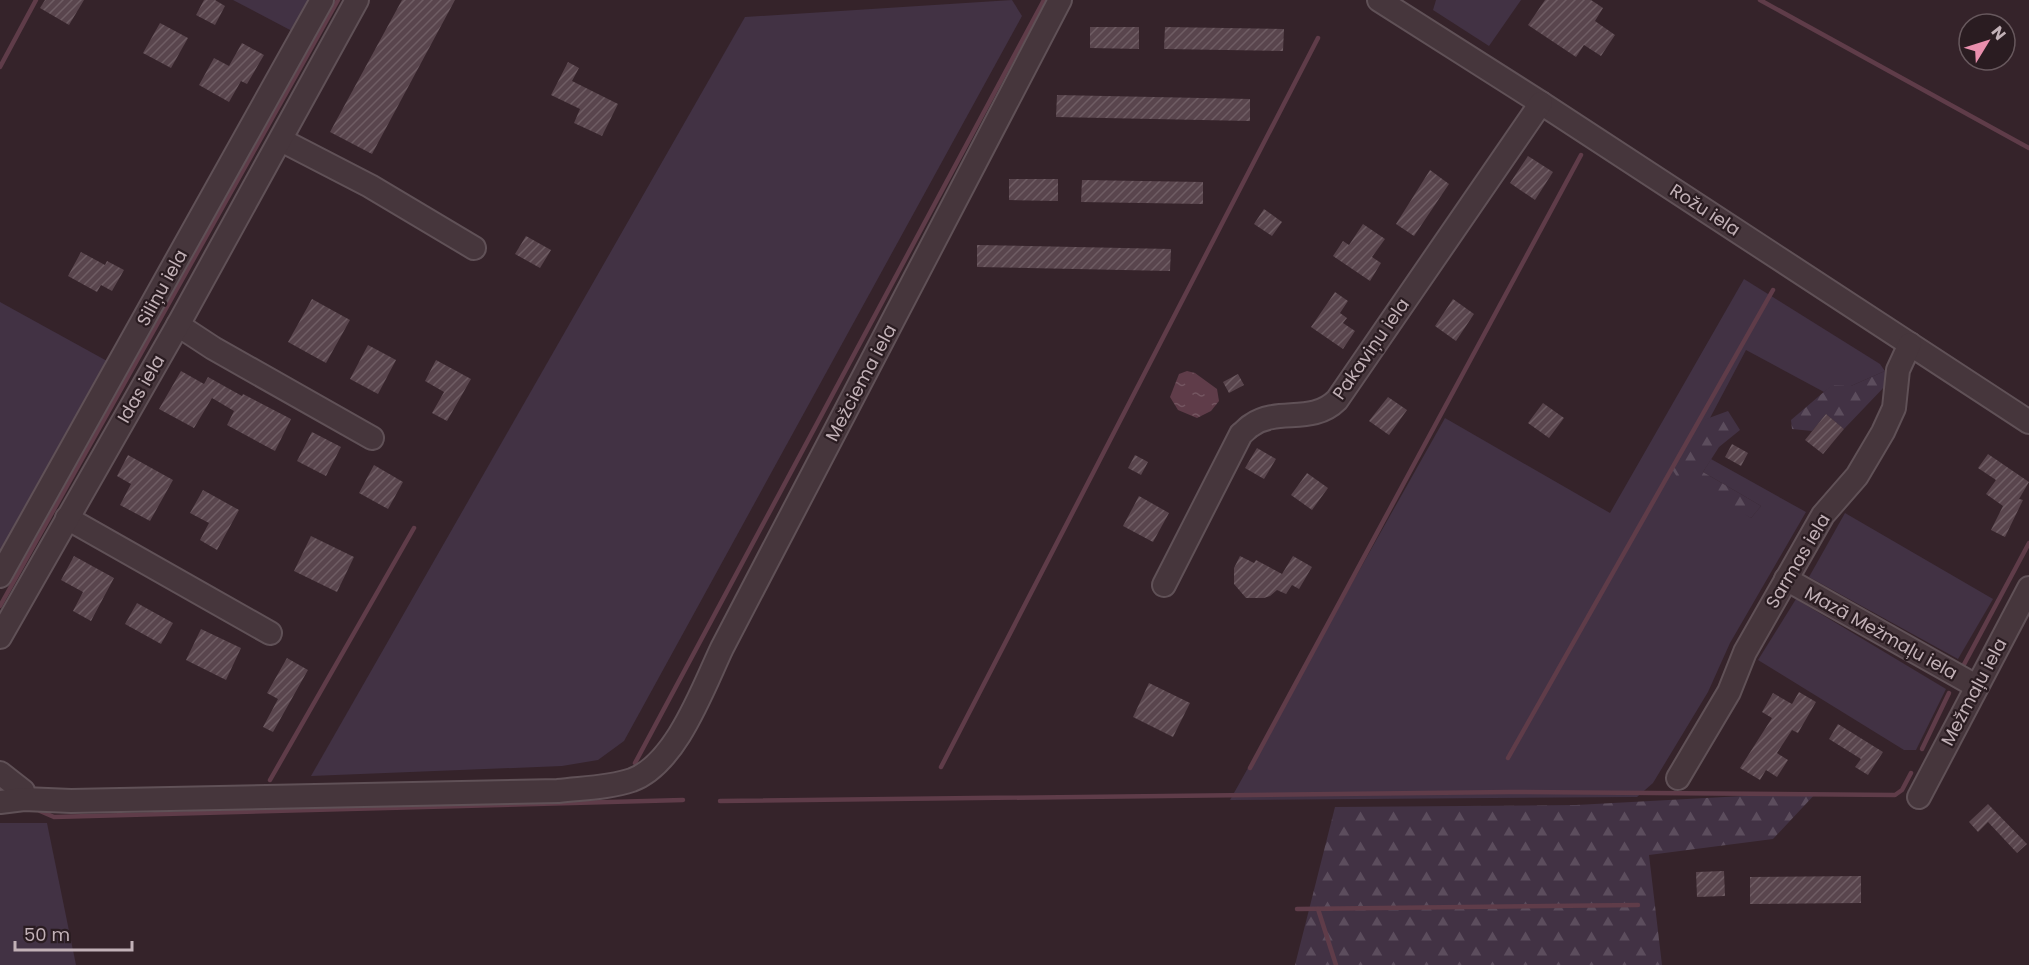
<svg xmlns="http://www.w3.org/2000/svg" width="2029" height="965" viewBox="0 0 2029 965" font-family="Poppins,sans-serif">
<defs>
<pattern id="forest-firs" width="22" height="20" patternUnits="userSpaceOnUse" patternTransform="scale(1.5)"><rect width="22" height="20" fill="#423244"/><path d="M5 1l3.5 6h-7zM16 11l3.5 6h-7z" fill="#5c4d5d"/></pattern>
<pattern id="water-ripples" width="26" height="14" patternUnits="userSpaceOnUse" patternTransform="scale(1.5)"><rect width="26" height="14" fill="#5f3c49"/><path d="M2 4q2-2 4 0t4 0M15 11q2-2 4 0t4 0" fill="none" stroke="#745661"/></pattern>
<pattern id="building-hatch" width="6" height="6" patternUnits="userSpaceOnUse" patternTransform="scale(1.5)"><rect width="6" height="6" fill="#59454d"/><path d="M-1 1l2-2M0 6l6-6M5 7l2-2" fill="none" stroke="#6f5d64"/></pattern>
</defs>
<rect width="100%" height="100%" fill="#35232a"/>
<g fill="#423244">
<polygon points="233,0 308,0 292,31"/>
<polygon points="1012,0 1022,16 624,741 598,760 562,766 311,776 745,17"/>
<polygon points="1436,0 1521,0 1489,46 1433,10"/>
<polygon points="1744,279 1880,364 1885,371 1851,386 1832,386 1824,392 1746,350 1710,418 1698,423 1672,468 1696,479 1751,518 1761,506 1703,472 1711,459 1806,512 1730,643 1708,692 1653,783 1637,797 1230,800 1445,418 1610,513"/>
<polygon points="0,302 107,361 0,554"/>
<polygon points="1845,513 1993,599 1958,659 1809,577"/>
<polygon points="1796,599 1946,689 1916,750 1904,750 1758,660"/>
<polygon points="0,823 47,823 76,965 0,965"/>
</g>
<g fill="url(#forest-firs)">
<polygon points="1885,371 1887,384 1844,429 1826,414 1812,431 1792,429 1791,420 1832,385 1851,386"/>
<polygon points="1728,411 1740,430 1719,447 1703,472 1761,506 1751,518 1699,488 1696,480 1681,483 1672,469 1698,422"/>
<polygon points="1817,792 1773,839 1649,855 1662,965 1295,965 1335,807 1576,805"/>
</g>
<polygon fill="url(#water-ripples)" points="1187,371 1195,373 1217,389 1219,401 1211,411 1197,418 1178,410 1170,397 1179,374"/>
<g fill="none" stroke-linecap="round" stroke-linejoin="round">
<g stroke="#5f3c49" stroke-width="4.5">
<polyline points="1760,0 2029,148"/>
<polyline points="0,67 36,0"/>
<polyline points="0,606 338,0"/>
<polyline points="1961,670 2029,543"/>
<polyline points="1922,749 1949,693"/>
<polyline points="1508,758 1773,290"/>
<polyline points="635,763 1044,0"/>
<polyline points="941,767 1318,38"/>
<polyline points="1250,768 1581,155"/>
<polyline points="270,780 414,528"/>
<polyline points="720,801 1510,792 1895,795 1902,790 1911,773"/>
<polyline points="40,811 54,817 683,800"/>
<polyline points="1297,909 1638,905"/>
<polyline points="1318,909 1336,965"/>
</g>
</g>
<g fill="url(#building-hatch)">
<polygon points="45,0 84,0 69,25 40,8"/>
<polygon points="204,0 215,0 225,6 215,25 196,15"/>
<polygon points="402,0 455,0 372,154 330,132"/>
<polygon points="1545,0 1591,0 1603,8 1595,21 1615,35 1601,56 1584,45 1576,57 1528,25"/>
<polygon points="160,23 188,38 171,68 143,53"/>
<polygon points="1090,27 1139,27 1139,49 1090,48"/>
<polygon points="1165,27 1284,29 1283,51 1164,49"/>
<polygon points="242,43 264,55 247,84 241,81 229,102 199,85 214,58 229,66"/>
<polygon points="568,62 579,68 572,81 618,104 602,136 574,123 580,109 551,95"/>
<polygon points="1057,95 1250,99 1250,121 1056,117"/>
<polygon points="1528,156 1553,172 1535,200 1510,183"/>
<polygon points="1430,170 1449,184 1414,236 1396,224"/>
<polygon points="1009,179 1058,179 1058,201 1009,200"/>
<polygon points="1082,180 1203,182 1203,204 1081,202"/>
<polygon points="1264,209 1282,222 1272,236 1254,224"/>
<polygon points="1363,224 1385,239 1372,257 1381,263 1370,281 1333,256 1343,241 1349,245"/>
<polygon points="526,236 551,250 540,268 515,254"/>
<polygon points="977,245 1171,249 1170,271 977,267"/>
<polygon points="81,252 105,265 107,261 124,270 112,291 101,285 97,292 68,276"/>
<polygon points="1335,292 1348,301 1340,313 1347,318 1343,323 1355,331 1343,349 1311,327"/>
<polygon points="312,299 350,320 326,363 288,342"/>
<polygon points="1453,299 1474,314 1456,341 1435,326"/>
<polygon points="368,345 396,360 378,394 350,379"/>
<polygon points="436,360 471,379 447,421 432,413 444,392 425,381"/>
<polygon points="181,371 204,384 208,377 242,396 243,394 291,419 275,451 227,425 234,411 212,398 194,428 159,409"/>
<polygon points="1238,374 1244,385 1229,393 1223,382"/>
<polygon points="1388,397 1407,410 1389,435 1369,421"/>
<polygon points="1543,403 1564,418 1549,438 1528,423"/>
<polygon points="1826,414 1844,429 1823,454 1805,440"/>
<polygon points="312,432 341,447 326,476 297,461"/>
<polygon points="1732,444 1748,453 1741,466 1725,457"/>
<polygon points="1257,448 1276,459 1264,479 1245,468"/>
<polygon points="1988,454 2029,482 2019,499 2023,500 2005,537 1991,530 2003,506 1986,494 1996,480 1978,468"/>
<polygon points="128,455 173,480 150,521 120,505 131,484 117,476"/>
<polygon points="1135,455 1148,462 1141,475 1128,468"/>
<polygon points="374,465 403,482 388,509 359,493"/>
<polygon points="1307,473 1328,488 1312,510 1291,495"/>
<polygon points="203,490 239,510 217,550 200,540 209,523 190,513"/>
<polygon points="1139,496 1169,513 1153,542 1123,526"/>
<polygon points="311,536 354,557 337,592 294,571"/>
<polygon points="74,556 114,578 91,621 73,611 83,592 61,580"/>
<polygon points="1240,556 1254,563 1256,560 1282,574 1293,556 1312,567 1299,589 1292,585 1286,594 1277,590 1270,596 1264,598 1246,598 1234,584 1234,568"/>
<polygon points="137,603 173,623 161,644 125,624"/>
<polygon points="201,629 241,648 226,680 186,660"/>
<polygon points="287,658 308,670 273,732 263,727 278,699 267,693"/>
<polygon points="1149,683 1190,703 1173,737 1133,717"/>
<polygon points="1799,692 1816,702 1798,733 1792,730 1777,753 1788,760 1777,777 1766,770 1760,780 1740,768 1772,718 1762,712 1773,693 1792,704"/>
<polygon points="1838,724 1883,752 1868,775 1855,767 1861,759 1829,739"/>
<polygon points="1988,804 2027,844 2017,853 1988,822 1978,832 1969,822"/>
<polygon points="1724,871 1725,896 1697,897 1696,872"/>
<polygon points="1861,876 1861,903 1750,904 1750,877"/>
</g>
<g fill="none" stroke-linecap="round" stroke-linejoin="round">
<defs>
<g id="minor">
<polyline points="1379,0 1541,103 2029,422"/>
<polyline points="281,140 370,186 474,248"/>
<polyline points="178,325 213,348 372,438"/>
<polyline points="67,518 270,633"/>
<polyline points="0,576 322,0"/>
<polyline points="1786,579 1976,686"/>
<path d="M1164,585L1241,434C1245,431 1248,427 1252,425C1278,407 1312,425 1337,400L1541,103"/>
<polyline points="0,637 178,325 357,0"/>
<polyline points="0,773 23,791 24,799"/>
<polyline points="1678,778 1729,692 1745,652 1823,515 1857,476 1883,432 1894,408 1898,370 1910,344"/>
<polyline points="1919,797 2029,588"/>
<path d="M0,802L24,799L71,801L558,791C582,788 608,788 632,780C676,764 703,688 722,648L1060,0"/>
</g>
</defs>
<use href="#minor" stroke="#605157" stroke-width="26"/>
<use href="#minor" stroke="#46363c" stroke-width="22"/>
</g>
<g text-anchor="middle" stroke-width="4.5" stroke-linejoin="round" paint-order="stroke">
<g font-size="18" fill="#c2b1b7" stroke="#2a1c21">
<text transform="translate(1705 210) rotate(33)" y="6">Rožu iela</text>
<text transform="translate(162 288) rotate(-61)" y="6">Siliņu iela</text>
<text transform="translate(1371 349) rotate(-55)" y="6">Pakaviņu iela</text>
<text transform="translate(861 383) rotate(-62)" y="6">Mežciema iela</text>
<text transform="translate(141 389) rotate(-60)" y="6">Idas iela</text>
<text transform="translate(1798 561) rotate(-59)" y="6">Sarmas iela</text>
<text transform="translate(1881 633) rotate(29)" y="6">Mazā Mežmaļu iela</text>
<text transform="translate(1974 692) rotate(-62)" y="6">Mežmaļu iela</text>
</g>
</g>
<g transform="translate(1987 42) rotate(52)"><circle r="28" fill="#2a1c21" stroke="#67585d" stroke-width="1.5"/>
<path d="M0-4.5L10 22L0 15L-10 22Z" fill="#e98fad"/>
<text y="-9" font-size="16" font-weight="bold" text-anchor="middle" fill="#c2b1b7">N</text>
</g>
<path d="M15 941v9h117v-9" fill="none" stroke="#c2b1b7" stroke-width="3"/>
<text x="24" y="941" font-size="18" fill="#c2b1b7" stroke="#2a1c21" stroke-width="4.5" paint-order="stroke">50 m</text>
</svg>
